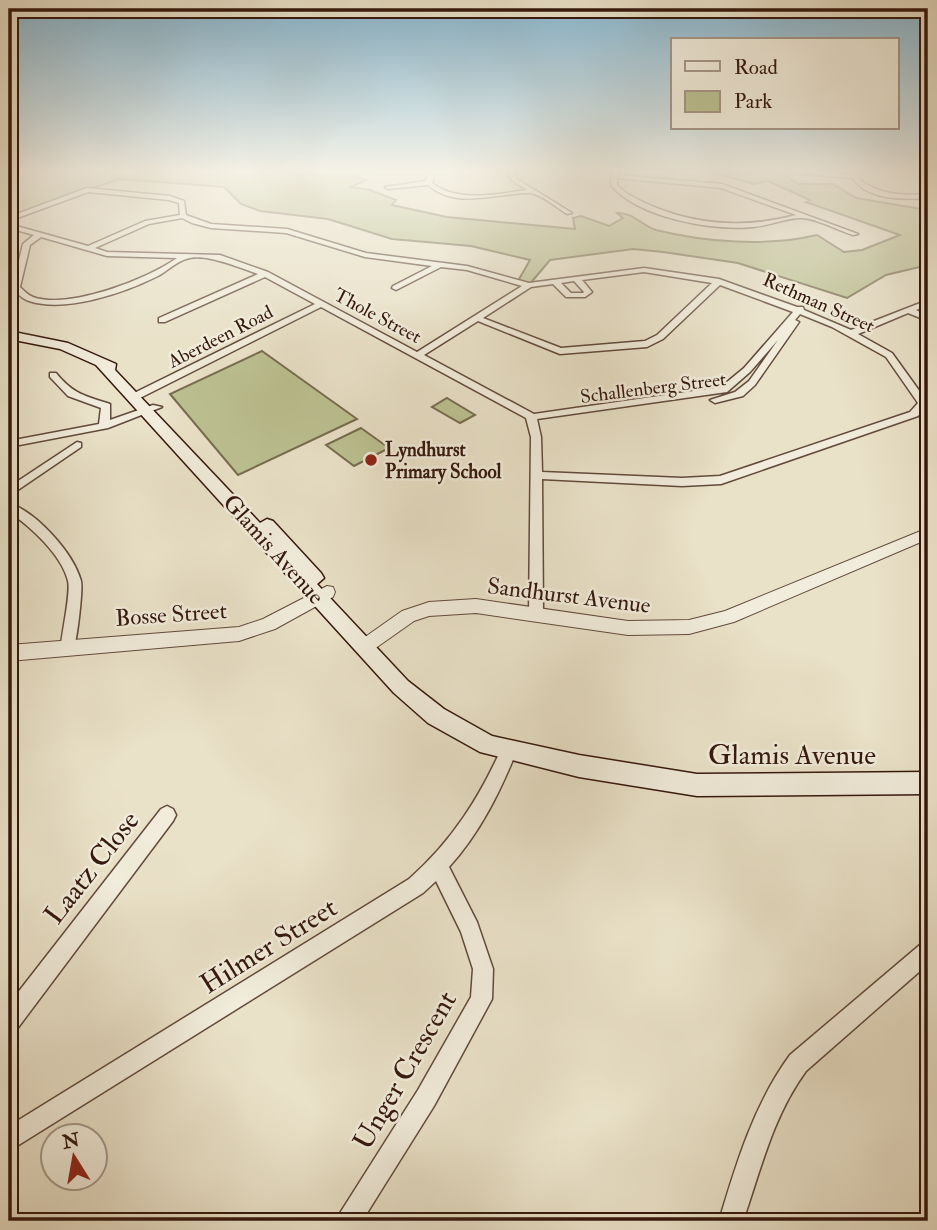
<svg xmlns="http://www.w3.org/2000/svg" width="937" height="1230" viewBox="0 0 937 1230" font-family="'IM FELL Double Pica',serif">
<rect width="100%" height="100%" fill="#e9e1c8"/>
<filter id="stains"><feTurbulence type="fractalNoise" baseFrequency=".00286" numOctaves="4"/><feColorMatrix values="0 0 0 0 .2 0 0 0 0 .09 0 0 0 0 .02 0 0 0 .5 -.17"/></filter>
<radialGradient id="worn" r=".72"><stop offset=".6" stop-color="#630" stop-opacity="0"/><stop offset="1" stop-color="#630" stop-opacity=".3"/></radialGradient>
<g fill="#bcc192" stroke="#786c50" stroke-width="2">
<path d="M9,170H373L355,177L366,180L351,187L370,190L396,200L392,205L447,217L575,229L573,218L581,216L609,226L623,218L617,213C633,212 642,226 656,230C704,242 767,247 817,235L844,252L862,250L900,235L806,202L810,200L768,181L754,184L704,170H777L799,184H833L856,198L928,210V265L886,275L847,298L738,263L663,252L633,249L550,260L529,285L518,281L530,260L471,246L392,239L328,219L260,211L241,204L224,187L119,179L9,218Z"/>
<polygon points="262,351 357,419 238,475 170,394"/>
<polygon points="447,398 475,415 460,423 432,407"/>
<polygon points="361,428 389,448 354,466 326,445"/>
</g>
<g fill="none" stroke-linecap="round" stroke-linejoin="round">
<defs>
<g id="minor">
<path d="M429,170H435L432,183C457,203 497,194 527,190L513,181L508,175V170H514L517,179L572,213L567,214C557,208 540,193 529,193C495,193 457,210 428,185L388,189L385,187L426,181Z"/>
<path d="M612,170H618V175L722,184L858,234L853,235C840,231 813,217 801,218C785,218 769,226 753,227C713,231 638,218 611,185ZM617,178L721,188L796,215C747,228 701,226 654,207C641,201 626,195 617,185Z"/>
<path d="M793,170L852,174L851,170H857L859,179C879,195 903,196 928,194V198C905,200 866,200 853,178L791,173Z"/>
<path d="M87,188L170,196L184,201L186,215L211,224L287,229L366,253L467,266L529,283L644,268L719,279L797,307H803L804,310L851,330L928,300V305L916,310L928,316V321L908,313L858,334L892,353L928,403L918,416L721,484L682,486L542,479L543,613L541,617H531L529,613L531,437L526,418L321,307L138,399H130V395L315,304L265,277L165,322H159V318L258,274C240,268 204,252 186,259C176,262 167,271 158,276C124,293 66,313 29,301C22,299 17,293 12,288L23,244L34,235L9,228V224L88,246L145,221L180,215L179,203L169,200L88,192L9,221V217ZM182,218L192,223L211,228L286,233L365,257L432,266L393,286L392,288L396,290L441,267L467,270L522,286L417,352L268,272L220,255L107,252L95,248L149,224ZM41,237L107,256L177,258C148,279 68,310 33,297C28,295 24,291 20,287L30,245ZM644,272L712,283L657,335L645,341L561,348L483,318L531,287L553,284L566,297H585L592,292L582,280ZM574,281L584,292L583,293H571L561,283ZM720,285L793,312L744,368L721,387L534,414L424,355L478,321L560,354L647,347L663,339ZM800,314L832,327L886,357L918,403L910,412L720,476L682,478L542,472L541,437L537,419L727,392L750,372L778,340L749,381L735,392L710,400L715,403L743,396L755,385L799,322L795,320Z"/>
<path d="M50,373H56C73,394 85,396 110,404V420L153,405L162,407L108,428L9,447V441L99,424L101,408L68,396L50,377Z"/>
<polygon points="77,442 81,443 81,447 9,496 9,487"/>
<path d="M9,503C36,512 73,552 81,581C83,589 77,642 73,650L68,652L63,650L61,646C62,631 71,593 68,581C62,555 30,526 9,512Z"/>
<path d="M509,742L515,745L517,750C500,792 480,833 449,867L477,922L493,969L492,999L434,1106L362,1221H335L418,1090L471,997L473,969L461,932L436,881L423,893L9,1151V1126L409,879C452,841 480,797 503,745Z"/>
<polygon points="167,806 173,809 176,815 173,821 17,1029 9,1032 9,1004 161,809"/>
<path d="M928,941V964L806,1071C773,1116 761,1169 743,1221H719C736,1164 754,1104 790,1055L921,944Z"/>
</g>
<g id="tertiary">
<polygon points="928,528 928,539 734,622 689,634 628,635 476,613 429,616 414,621 370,652 364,654 358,652 355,647 358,642 402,611 429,602 476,599 628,621 689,620 725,611"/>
<polygon points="327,586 333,587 335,592 333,597 275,629 239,641 9,661 9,645 239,627 263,619"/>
</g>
<polygon id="secondary" points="9,331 68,343 116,364 115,370 260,523 267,519 273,521 321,573 324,578 317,584 408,681 444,709 492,736 579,755 697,774 928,772 928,794 697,796 579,777 480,752 428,723 394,693 96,365 60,349 9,339"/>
</defs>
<use href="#minor" stroke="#624a3c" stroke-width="3"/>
<use href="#tertiary" stroke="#624a3c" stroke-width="2"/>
<use href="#secondary" stroke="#35180d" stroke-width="3"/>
<use href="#minor" fill="#f1ecdb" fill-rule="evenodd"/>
<use href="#tertiary" fill="#f1ecdb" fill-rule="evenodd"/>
<use href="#secondary" fill="#f1ecdb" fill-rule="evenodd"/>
</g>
<linearGradient id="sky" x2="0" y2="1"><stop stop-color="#87b8d3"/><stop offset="0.5" stop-color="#f5f2e6"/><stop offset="1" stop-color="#f5f2e6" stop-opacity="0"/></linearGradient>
<rect width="937" height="342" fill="url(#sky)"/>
<circle fill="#8f2418" stroke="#f1ecdb" stroke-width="2.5" cx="371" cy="460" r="7"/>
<g text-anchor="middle" stroke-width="5" stroke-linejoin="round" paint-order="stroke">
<g font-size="19" fill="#35180d" stroke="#f1ecdb">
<text transform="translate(819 302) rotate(24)" y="7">Rethman Street</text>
<text transform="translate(378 315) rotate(28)" y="7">Thole Street</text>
<text transform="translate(220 336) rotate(-27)" y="7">Aberdeen Road</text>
<text transform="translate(653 387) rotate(-7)" y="7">Schallenberg Street</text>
</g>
<g font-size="19" font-weight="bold" fill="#35180d" stroke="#f1ecdb" text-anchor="start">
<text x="385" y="456">Lyndhurst<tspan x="385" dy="22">Primary School</tspan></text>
</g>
<g font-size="23" fill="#35180d" stroke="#f1ecdb">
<text transform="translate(274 549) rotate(48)" y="8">Glamis Avenue</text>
<text transform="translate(569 595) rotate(7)" y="8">Sandhurst Avenue</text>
<text transform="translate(171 614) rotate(-4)" y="8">Bosse Street</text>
</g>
<g font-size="28" fill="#35180d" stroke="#f1ecdb">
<text x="792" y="764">Glamis Avenue</text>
<text transform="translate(91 867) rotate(-52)" y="10">Laatz Close</text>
<text transform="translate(268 945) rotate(-32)" y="10">Hilmer Street</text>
<text transform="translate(404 1070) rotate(-60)" y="10">Unger Crescent</text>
</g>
</g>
<rect width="937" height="1230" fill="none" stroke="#e9e1c8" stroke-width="35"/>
<rect x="10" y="10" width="916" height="1209" fill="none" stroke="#35180d" stroke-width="3.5"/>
<rect x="18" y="18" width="902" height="1195" fill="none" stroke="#35180d" stroke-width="2"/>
<rect x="671" y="38" width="228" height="91" fill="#f1ecdb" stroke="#a69789" stroke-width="2"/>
<rect x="685" y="61" width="35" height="10" fill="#f1ecdb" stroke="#a69789" stroke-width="2"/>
<text x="734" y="74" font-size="21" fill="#35180d">Road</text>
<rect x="685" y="91" width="35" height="21" fill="#bcc192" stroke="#a69789" stroke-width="2"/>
<text x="734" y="108" font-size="21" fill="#35180d">Park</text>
<g transform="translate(74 1157) rotate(349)"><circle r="33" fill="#f1ecdb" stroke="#a69789" stroke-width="2"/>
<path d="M0-5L12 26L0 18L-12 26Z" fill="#8f2418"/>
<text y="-10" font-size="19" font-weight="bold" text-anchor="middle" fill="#35180d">N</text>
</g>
<rect width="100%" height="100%" filter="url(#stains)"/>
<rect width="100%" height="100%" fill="url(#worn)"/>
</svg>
